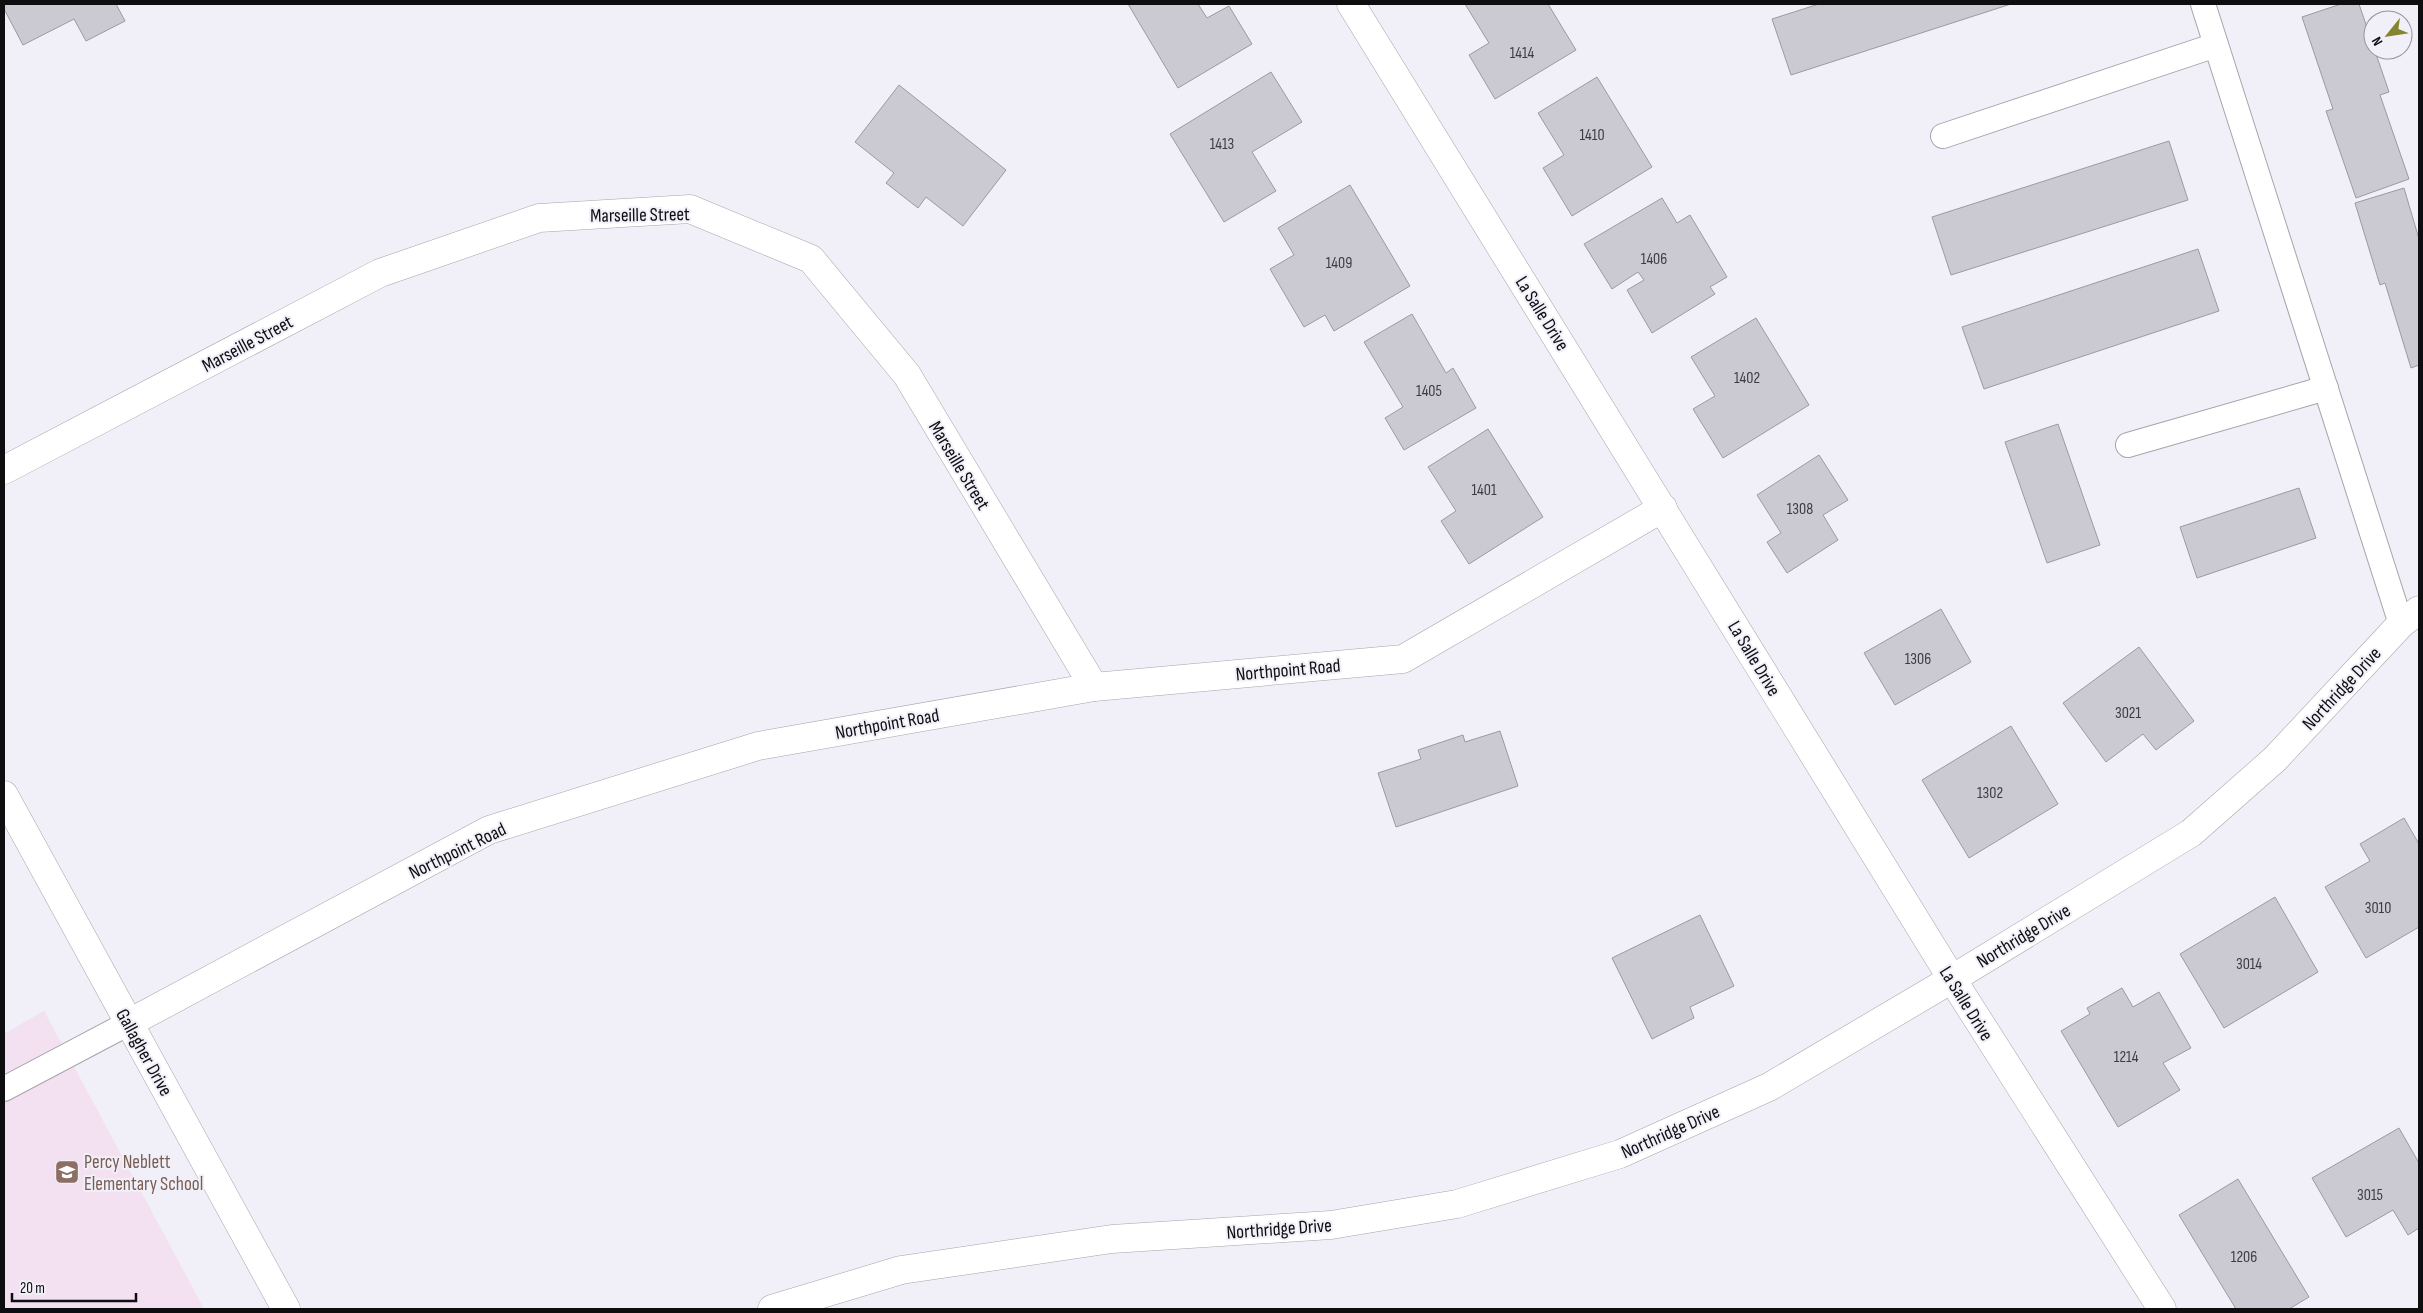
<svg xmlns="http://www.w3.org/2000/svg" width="2423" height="1313" viewBox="0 0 2423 1313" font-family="'Sofia Sans Condensed',sans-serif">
<rect width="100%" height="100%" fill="#f1eff7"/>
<polygon fill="#f3e0f0" points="44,1011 204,1309 4,1309 4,1034"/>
<g fill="#cbcad2" stroke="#9b99a1">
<polygon points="4,4 116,4 125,21 86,41 74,19 23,45 4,9"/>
<polygon points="1128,4 1198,4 1207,18 1229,6 1252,44 1178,88"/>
<polygon points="1465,4 1548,4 1576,50 1495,99 1469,55 1489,43"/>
<polygon points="1819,4 2011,4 1791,75 1772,19"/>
<polygon points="2341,4 2359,4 2389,92 2380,95 2409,179 2356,198 2326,111 2333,109 2302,17"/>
<polygon points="1271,72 1302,122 1252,152 1276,191 1224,222 1170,134"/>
<polygon points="1597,77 1652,167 1572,216 1543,168 1564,155 1538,113"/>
<polygon points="899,85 1006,170 963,226 926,197 918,208 886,183 894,173 855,142"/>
<polygon points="2169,141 2188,200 1951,275 1932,217"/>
<polygon points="1350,185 1410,286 1334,331 1325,315 1304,327 1270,269 1294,255 1278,228"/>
<polygon points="2404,188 2419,239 2419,365 2411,368 2385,283 2380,285 2355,203"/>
<polygon points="1662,198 1677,223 1690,215 1727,277 1710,287 1715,294 1652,333 1627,290 1644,280 1638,272 1612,289 1584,244"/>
<polygon points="2198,249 2219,311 1984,389 1962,327"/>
<polygon points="1412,314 1446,373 1453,368 1476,408 1404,450 1385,418 1403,407 1364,342"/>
<polygon points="1756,318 1809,405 1723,458 1693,409 1715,396 1691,357"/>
<polygon points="2058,424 2100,545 2047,563 2005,442"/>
<polygon points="1488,429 1543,517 1469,564 1441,521 1456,511 1428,467"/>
<polygon points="1819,455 1848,500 1823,515 1838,540 1787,573 1767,542 1781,533 1757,495"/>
<polygon points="2299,488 2316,538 2197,578 2180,527"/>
<polygon points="1941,609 1971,662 1895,705 1864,653"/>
<polygon points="2139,647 2194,721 2156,750 2143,734 2106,762 2063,703"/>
<polygon points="2011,726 2058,804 1969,858 1922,780"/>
<polygon points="1500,731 1518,786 1396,827 1378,773 1421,759 1418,750 1463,735 1465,742"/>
<polygon points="2404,818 2419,844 2419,927 2366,958 2325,887 2370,861 2360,844"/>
<polygon points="2275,897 2318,972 2224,1028 2180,954"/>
<polygon points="1700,915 1734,986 1690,1007 1694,1018 1652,1039 1612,958"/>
<polygon points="2122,988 2133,1007 2159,992 2191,1048 2163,1063 2180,1090 2118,1127 2061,1031 2090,1014 2087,1008"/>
<polygon points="2399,1128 2419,1163 2419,1228 2408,1235 2393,1210 2346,1237 2312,1178"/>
<polygon points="2238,1179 2309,1297 2289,1309 2236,1309 2179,1215"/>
</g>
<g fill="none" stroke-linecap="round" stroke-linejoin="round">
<defs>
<g id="service">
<polyline points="2203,4 2401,624"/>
<polyline points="1943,136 2216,45"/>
<polyline points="2128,445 2326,388"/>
<polyline points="4,1089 129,1023"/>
</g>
<g id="minor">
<polyline points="1351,4 1952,979 2162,1309"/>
<polyline points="4,470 380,273 539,218 690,209 811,259 907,375 1094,687"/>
<polyline points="129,1023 489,830 758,746 1094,687 1403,659 1663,508"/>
<polyline points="772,1309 901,1270 1112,1239 1331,1225 1457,1204 1620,1154 1769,1087 1952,979 2191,833 2275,759 2401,624 2419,610"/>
</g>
<polyline id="tertiary" points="4,795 286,1309"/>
</defs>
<use href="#service" stroke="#a6a4ac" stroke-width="26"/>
<use href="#minor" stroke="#a6a4ac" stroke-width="29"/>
<use href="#tertiary" stroke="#a6a4ac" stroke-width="29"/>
<use href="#service" stroke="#fff" stroke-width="24"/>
<use href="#minor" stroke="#fff" stroke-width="28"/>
<use href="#tertiary" stroke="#fff" stroke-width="28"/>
</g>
<defs>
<symbol id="school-square" viewBox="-11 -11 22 22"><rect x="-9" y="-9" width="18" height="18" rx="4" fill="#8d6e63" stroke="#f1eff7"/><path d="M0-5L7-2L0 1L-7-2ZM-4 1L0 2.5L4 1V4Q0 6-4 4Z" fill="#fff"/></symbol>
</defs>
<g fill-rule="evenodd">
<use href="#school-square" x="53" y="1158" width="28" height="28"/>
</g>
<g text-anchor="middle" stroke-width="4" stroke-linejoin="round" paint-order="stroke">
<g font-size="16" fill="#3d3c40">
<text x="1522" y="58">1414</text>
<text x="1592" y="140">1410</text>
<text x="1222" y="149">1413</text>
<text x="1654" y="264">1406</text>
<text x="1339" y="268">1409</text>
<text x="1747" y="383">1402</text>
<text x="1429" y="396">1405</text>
<text x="1484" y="495">1401</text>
<text x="1800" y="514">1308</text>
<text x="1918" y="664">1306</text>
<text x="2128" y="718">3021</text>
<text x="1990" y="798">1302</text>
<text x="2378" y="913">3010</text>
<text x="2249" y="969">3014</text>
<text x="2126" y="1062">1214</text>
<text x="2370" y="1200">3015</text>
<text x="2244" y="1262">1206</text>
</g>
<g font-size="19" fill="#0e0d10" stroke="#f1eff7">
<text transform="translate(640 214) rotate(-1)" y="7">Marseille Street</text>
<text transform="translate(1543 313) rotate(58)" y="7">La Salle Drive</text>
<text transform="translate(247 343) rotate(-28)" y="7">Marseille Street</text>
<text transform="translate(960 465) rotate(59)" y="7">Marseille Street</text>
<text transform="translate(1755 658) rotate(59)" y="7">La Salle Drive</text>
<text transform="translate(1288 669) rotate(-5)" y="7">Northpoint Road</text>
<text transform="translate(2341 688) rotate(-47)" y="7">Northridge Drive</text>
<text transform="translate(887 723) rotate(-10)" y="7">Northpoint Road</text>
<text transform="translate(457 850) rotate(-26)" y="7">Northpoint Road</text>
<text transform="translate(2023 935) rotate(-31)" y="7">Northridge Drive</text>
<text transform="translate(1967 1003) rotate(58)" y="7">La Salle Drive</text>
<text transform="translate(145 1052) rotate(61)" y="7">Gallagher Drive</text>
<text transform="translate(1670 1131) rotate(-24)" y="7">Northridge Drive</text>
<text transform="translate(1279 1228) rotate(-4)" y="7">Northridge Drive</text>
</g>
<g font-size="19" fill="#785e54" stroke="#f1eff7" text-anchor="start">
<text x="84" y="1168">Percy Neblett<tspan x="84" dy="22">Elementary School</tspan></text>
</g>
</g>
<rect width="2423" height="1313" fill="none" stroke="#0e0d10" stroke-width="10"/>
<g transform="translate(2388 35) rotate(240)"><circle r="24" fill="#f1eff7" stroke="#96959b"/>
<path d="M0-4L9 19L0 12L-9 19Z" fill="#84852e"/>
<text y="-8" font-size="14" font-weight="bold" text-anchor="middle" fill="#0e0d10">N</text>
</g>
<path d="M12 1293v8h124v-8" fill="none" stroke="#0e0d10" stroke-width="2.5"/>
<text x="20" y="1293" font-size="15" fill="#0e0d10" stroke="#f1eff7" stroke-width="4" paint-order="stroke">20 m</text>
</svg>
